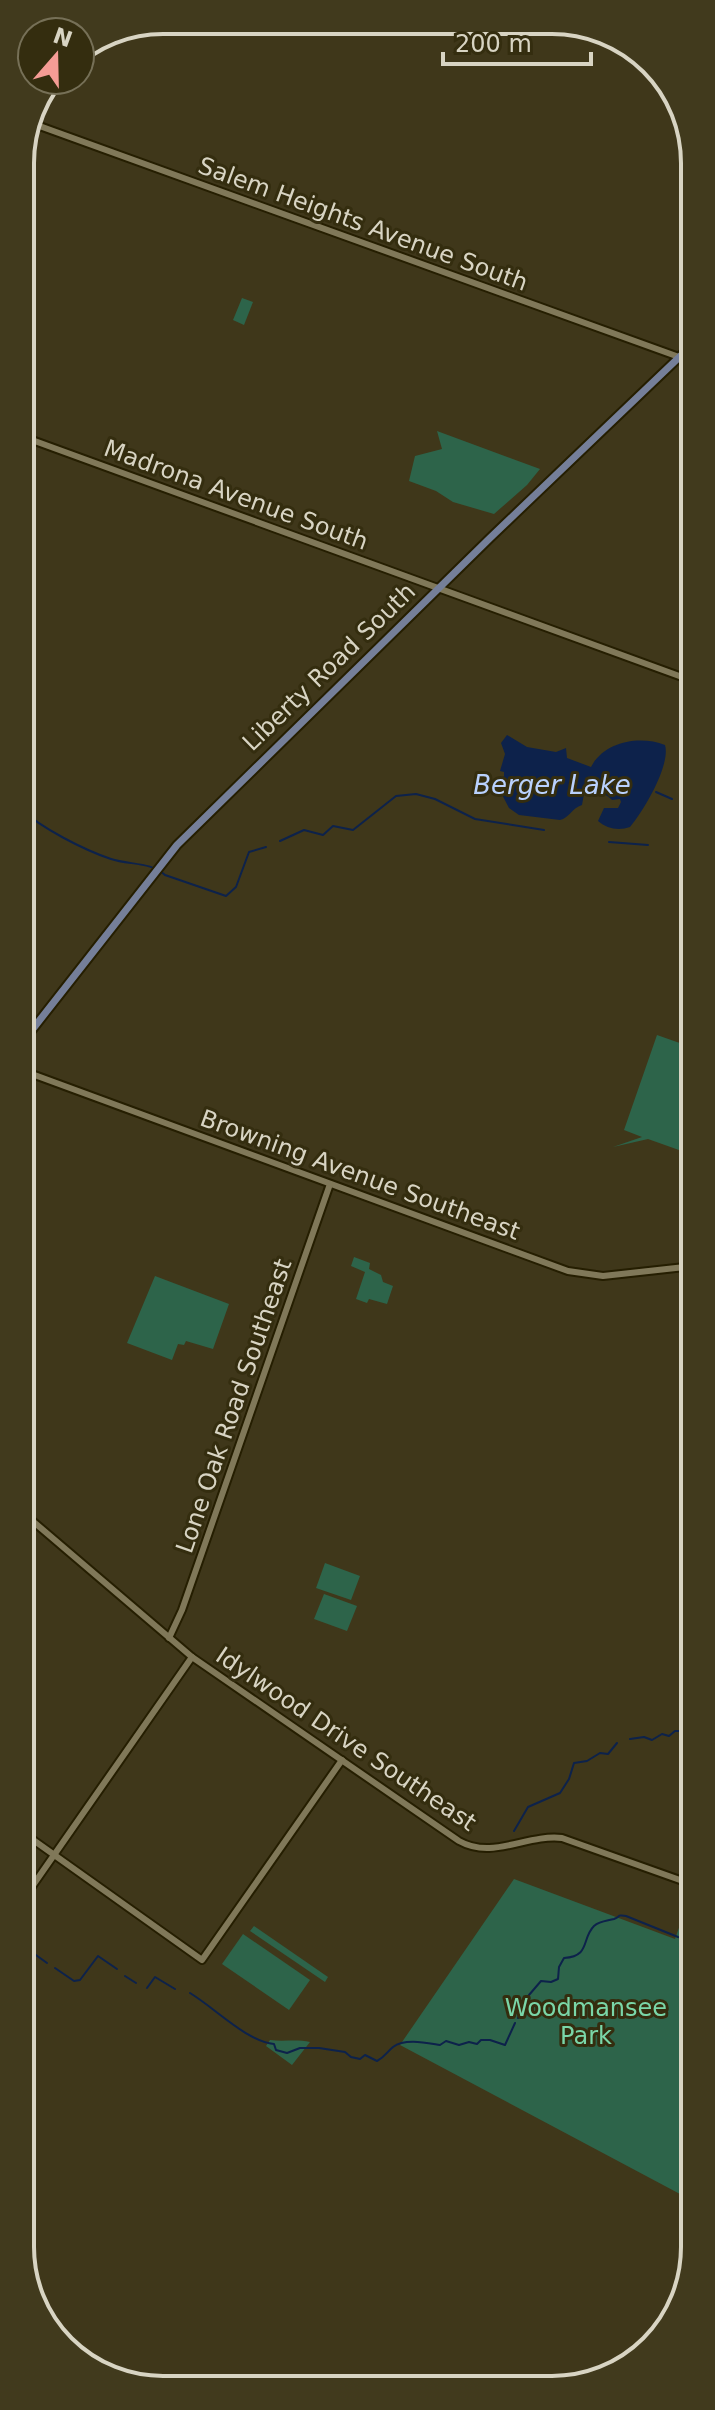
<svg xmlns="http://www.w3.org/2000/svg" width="715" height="2410" viewBox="0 0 715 2410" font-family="'DejaVu Sans',sans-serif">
<rect width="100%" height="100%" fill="#3f371a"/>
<g fill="#2d644a">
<polygon points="242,298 253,302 244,325 233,320"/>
<polygon points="437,431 540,469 527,485 494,514 453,502 436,491 409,481 415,456 442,449"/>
<polygon points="657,1035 691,1047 693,1044 693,1155 648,1139 613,1147 642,1137 624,1130"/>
<polygon points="354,1257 370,1263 369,1269 381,1275 383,1282 393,1286 387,1304 369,1299 367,1303 356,1299 365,1272 351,1266"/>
<polygon points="155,1276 229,1304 213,1349 186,1341 184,1345 178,1344 172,1360 127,1343"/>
<polygon points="325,1563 360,1576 351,1600 316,1588"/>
<polygon points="324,1594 357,1606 347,1631 314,1619"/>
<polygon points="514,1879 675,1939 692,1891 694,1892 679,1940 694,1946 695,2087 681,2113 695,2121 695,2202 400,2045"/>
<polygon points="254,1926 328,1977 325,1982 250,1931"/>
<polygon points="243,1934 310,1980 289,2010 222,1964"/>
<path d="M270,2040C283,2042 297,2039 310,2042L292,2065L266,2046Z"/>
</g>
<path fill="#0d224b" d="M507,735L527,747L556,752L566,748L567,758L591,767C604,742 639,735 665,745C671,765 643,812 630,827C619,831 607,829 598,821L604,808H618L621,802L620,799L612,800C607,793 593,791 584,794L582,805C572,808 569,818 560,820L519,815L509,808L497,785L504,776V772L500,771L505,754L501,743Z"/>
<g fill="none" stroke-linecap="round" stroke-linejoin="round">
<g stroke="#0d224b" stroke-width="2">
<polyline points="656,792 672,799"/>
<polyline points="681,800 693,801"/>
<path d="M21,809C41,828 84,850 111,859C129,865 152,862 165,875L226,896L236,887L249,852L266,847"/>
<polyline points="280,841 304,830 323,835 333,826 353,830 396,796 416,794 435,799 475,819 544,830"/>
<polyline points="609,842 648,845"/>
<polyline points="630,1739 644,1737 652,1740 662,1734 669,1736 675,1731 683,1731 688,1720 694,1720"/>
<polyline points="514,1831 528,1807 560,1793 569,1779 574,1763 587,1761 600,1753 608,1754 617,1743"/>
<polyline points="22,1945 47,1963"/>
<polyline points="55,1968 74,1981 80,1980 98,1956 117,1969"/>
<polyline points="125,1976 136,1983"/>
<polyline points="147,1988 155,1977 175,1989"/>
<path d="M190,1993C215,2008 246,2041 274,2044L276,2050L287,2053L300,2048H319L345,2052L351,2057L360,2059L365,2055L377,2061C385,2057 387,2052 393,2047C405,2038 427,2043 440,2045L446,2041L459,2045L469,2042L477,2044L481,2040H490L505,2045L515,2023"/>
<path d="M518,2018L529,1995L541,1981L551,1982L558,1979L559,1967L564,1958C591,1956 581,1939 594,1926C600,1921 607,1921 614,1919C624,1915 614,1915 626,1916L678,1937L694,1940"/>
</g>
<defs>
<g id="secondary">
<polyline points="34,124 679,357"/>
<polyline points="21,436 693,681"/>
<polyline points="21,1070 568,1271 603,1276 694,1266"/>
<path d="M22,1512L192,1657L459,1841C493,1860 526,1834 562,1838L694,1885"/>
<polyline points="169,1638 182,1610 330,1184"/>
<polyline points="22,1832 202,1960 342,1760"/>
<polyline points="22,1901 192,1657"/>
</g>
<polyline id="primary" points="21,1044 177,845 490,538 693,344"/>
</defs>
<use href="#secondary" stroke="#251e01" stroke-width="10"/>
<use href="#primary" stroke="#251e01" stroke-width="11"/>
<use href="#secondary" stroke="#807859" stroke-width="6"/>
<use href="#primary" stroke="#757f99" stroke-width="7"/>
</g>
<g text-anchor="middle" stroke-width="6" stroke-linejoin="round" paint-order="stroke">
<g font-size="24" fill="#d8d4c3" stroke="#342d0f">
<text transform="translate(363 224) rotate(20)" y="8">Salem Heights Avenue South</text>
<text transform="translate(236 495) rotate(20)" y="8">Madrona Avenue South</text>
<text transform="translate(329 667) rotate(-44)" y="8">Liberty Road South</text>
<text transform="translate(360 1175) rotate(20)" y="8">Browning Avenue Southeast</text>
<text transform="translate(234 1406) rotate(-71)" y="8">Lone Oak Road Southeast</text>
<text transform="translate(346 1739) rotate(34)" y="8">Idylwood Drive Southeast</text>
</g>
<g font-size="24" fill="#7ad6a8" stroke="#342d0f">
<text x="586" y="2016">Woodmansee<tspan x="586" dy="28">Park</tspan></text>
</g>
<g font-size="26" font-style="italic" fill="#b9d1fd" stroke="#342d0f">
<text x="552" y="794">Berger Lake</text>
</g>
</g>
<path d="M0 0H715V2410H0ZM163 34H552A129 129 0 0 1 681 163V2247A129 129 0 0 1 552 2376H163A129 129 0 0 1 34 2247V163A129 129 0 0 1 163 34Z" fill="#413a1d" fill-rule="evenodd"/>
<path fill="none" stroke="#d8d4c3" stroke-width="4" d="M163 34H552A129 129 0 0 1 681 163V2247A129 129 0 0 1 552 2376H163A129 129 0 0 1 34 2247V163A129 129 0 0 1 163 34Z"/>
<g transform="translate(56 56) rotate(20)"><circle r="38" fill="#342d0f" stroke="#767057" stroke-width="2"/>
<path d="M0-6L14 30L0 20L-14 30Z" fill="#f59c95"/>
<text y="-12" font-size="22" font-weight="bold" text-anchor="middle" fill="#d8d4c3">N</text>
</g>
<path d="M443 52v12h148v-12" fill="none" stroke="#d8d4c3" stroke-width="4"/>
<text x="455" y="52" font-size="24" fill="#d8d4c3" stroke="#342d0f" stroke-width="6" paint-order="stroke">200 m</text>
</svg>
